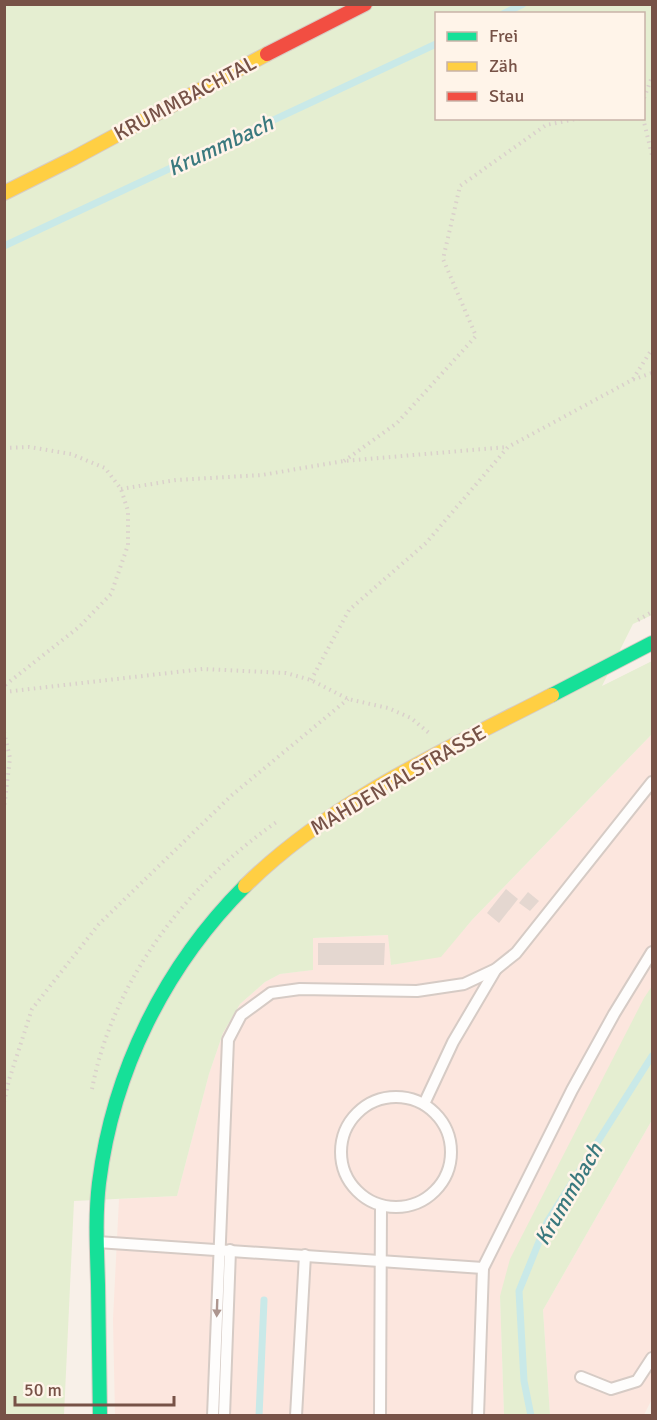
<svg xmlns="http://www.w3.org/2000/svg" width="657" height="1420" viewBox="0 0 657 1420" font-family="Signika,sans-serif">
<rect width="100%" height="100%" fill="#f8f0e8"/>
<g fill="#fce6de">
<polygon points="652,734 652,1021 500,1296 504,1415 115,1416 113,1319 119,1199 177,1196 209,1074 223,1033 240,1004 265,982 280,974 312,970 313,938 389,935 391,965 441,956 472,920"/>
<polygon points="652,1120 652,1399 644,1415 550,1415 543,1310"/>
</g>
<g fill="#e5eed1" fill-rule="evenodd">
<path d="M5,5H652V615L633,624L602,686L652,661V734L472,920L441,957L391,965L388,935L313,938V970L280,974L265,982L240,1004L223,1033L209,1074L177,1196L74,1201L64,1415L5,1416ZM436,14H644V118H436Z"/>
<polygon points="652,986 652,1120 543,1310 550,1415 504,1415 500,1296 510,1259 644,998"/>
</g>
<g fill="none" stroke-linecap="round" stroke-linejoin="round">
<g stroke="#c9e9e8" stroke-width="7">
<polyline points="503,14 523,4"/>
<polyline points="4,246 436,44"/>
<polyline points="259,1416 264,1300"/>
<polyline points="531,1416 524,1381 519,1291 547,1222 652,1056"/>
</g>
</g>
<g fill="#e4d7d0">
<polygon points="506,889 518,899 499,923 487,913"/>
<polygon points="528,892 539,901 530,911 519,903"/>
<polygon points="318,943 385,943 384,965 318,965"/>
</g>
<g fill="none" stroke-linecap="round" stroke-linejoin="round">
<defs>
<g id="lane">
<circle cx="396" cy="1152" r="55"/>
<polyline points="424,1104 453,1042 496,969"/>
<polyline points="97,1242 483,1268"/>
<polyline points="581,1377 611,1389 637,1381 652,1358"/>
<polyline points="213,1416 228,1040 241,1015 271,993 300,989 417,991 464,984 496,969 516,953 652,782"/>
<polyline points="224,1416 230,1250"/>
<polyline points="296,1416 305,1255"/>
<polyline points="380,1416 381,1206"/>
<polyline points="478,1416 483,1268 572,1090 614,1014 652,952"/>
</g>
<g id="fast">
<polyline points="552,695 652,643"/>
<path d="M100,1416C99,1372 99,1328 98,1284C97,1251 95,1216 99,1183C113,1071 165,966 245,886"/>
</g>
<g id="slow">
<polyline points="4,193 74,158 267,54"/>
<path d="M245,886C331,801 445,750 552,695"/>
</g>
<polyline id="jam" points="267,54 365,4"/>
</defs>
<use href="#lane" stroke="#d6cbc5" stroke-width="14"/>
<use href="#fast" stroke="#d6cbc4" stroke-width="16"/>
<use href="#slow" stroke="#d6cbc4" stroke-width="16"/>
<use href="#jam" stroke="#d6cbc4" stroke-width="16"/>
<g stroke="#dad0cb" stroke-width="4" stroke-dasharray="1.5 4.5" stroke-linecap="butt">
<polyline points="644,98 652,77"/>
<polyline points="643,118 652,155"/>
<polyline points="633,379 652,349"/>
<polyline points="4,448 29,447 71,454 105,468 121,489 128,511 128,545 111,594 79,627 4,686"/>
<polyline points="344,461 397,423 476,336 443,259 460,186 546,125 581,118"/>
<polyline points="121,489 176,480 262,475 344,461 507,447"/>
<polyline points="638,620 652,612"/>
<polyline points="311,680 349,610 426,543 508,447 632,380 652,373"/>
<polyline points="4,692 203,669 286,673 311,680 348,699 388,708 411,718 429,733"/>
<polyline points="4,732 10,758 4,809"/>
<path d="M92,1089C113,979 188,883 278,821"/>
<polyline points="4,1102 9,1080 32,1009 99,924 232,795 348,699"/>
</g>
<use href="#lane" stroke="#fefdfc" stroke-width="10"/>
<use href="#fast" stroke="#16e098" stroke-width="14"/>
<use href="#slow" stroke="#ffcf43" stroke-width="14"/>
<use href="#jam" stroke="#f24e42" stroke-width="14"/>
</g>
<defs><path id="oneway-solid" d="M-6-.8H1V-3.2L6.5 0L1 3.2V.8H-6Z" transform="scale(1.5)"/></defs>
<use fill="#ad968f" href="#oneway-solid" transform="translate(217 1308) rotate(92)"/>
<g text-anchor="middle" stroke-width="5" stroke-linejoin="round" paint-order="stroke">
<g font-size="21" fill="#775247" stroke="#fff4e9">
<text transform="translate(185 98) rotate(-28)" y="7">KRUMMBACHTAL</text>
<text transform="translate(398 780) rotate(-30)" y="7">MAHDENTALSTRASSE</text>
</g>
<g font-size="22" font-style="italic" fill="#3a797e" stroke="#fff4e9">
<text transform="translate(220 145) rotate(-25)" y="8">Krummbach</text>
<text transform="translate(568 1194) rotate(-60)" y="8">Krummbach</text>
</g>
</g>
<rect width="657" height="1420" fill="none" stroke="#775247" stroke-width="12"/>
<rect x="435" y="12" width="210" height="108" fill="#fff4e9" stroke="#c9b3a8" stroke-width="1.5"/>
<rect x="447" y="32" width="30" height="9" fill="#16e098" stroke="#c9b3a8" stroke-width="1.5"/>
<text x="489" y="42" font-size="18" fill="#775247">Frei</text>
<rect x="447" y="62" width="30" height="9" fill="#ffcf43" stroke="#c9b3a8" stroke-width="1.5"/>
<text x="489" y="72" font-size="18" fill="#775247">Zäh</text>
<rect x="447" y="92" width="30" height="9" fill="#f24e42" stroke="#c9b3a8" stroke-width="1.5"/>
<text x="489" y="102" font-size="18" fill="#775247">Stau</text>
<path d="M15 1396v9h159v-9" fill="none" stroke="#775247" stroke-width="3"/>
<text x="24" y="1396" font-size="18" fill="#775247" stroke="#fff4e9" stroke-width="4.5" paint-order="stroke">50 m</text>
</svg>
